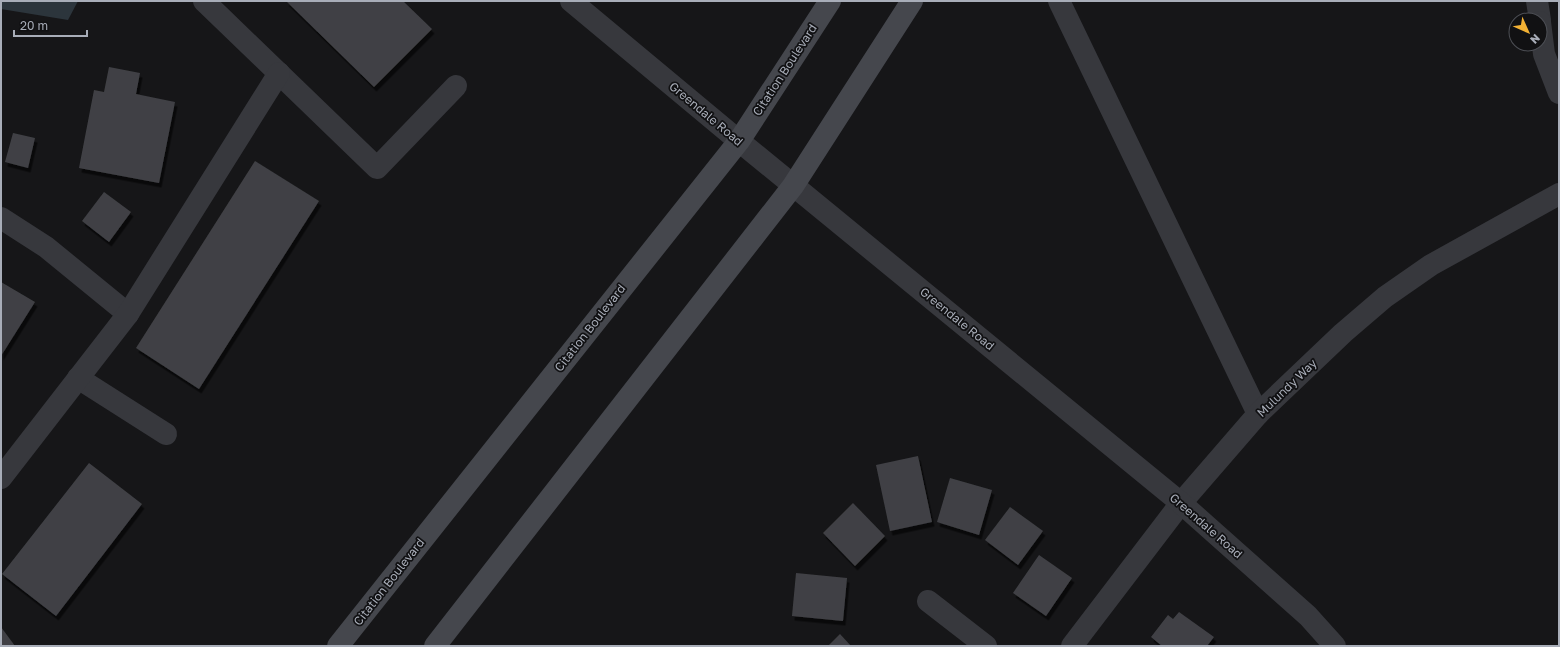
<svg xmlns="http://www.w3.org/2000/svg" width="1560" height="647" viewBox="0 0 1560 647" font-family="'Golos Text',sans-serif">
<defs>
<filter id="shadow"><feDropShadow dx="2.5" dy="4.5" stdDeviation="0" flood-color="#0009"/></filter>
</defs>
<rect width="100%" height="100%" fill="#161618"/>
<polygon fill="#2c353c" points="1,1 78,1 68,20 1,9"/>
<g fill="#404145" filter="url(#shadow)">
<polygon points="286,1 403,1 432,29 374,87"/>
<polygon points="109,67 140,73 136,94 175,102 159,183 79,168 94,90 104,92"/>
<polygon points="13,133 35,138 28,168 5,162"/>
<polygon points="255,161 319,201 199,389 136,348"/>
<polygon points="104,192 131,212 109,242 82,221"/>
<polygon points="1,282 35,302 1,356"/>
<polygon points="918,456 932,522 890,531 876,465"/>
<polygon points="89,463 142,504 56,616 2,574"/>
<polygon points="950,478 992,490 979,535 937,522"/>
<polygon points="853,503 885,536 855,566 823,533"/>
<polygon points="1010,507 1043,531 1018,565 985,540"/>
<polygon points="1039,555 1072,578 1046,616 1013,593"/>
<polygon points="796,573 847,578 843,621 792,616"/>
<polygon points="1179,612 1214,637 1207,646 1162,646 1151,637 1168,615 1173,619"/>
<polygon points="1,627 15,646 1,646"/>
<polygon points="840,634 851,646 828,646"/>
</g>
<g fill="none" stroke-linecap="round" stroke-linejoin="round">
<g stroke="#37383d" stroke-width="22">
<polyline points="204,1 377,168 456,86"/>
<polyline points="1059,1 1258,414"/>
<polyline points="1537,1 1540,20"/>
<polyline points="1540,22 1544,54 1559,93"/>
<polyline points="1,218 46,247 128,314"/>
<polyline points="78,378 166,434"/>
<polyline points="1,478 128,314 279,73"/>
<polyline points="928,601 986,646"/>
<polyline points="1072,646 1181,503 1258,414 1343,333 1385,297 1431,265 1559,194"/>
</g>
<polyline stroke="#37383d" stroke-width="22" points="571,1 739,141 1181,503 1308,616 1335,646"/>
<g stroke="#45474d" stroke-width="22">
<polyline points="338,646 739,141 830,1"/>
<polyline points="435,646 793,186 912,1"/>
</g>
</g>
<g text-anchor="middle" stroke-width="3.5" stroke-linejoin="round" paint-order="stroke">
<g font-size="12" fill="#a8adb8" stroke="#111113">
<text transform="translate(785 70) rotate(-57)" y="4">Citation Boulevard</text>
<text transform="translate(706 114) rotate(40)" y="4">Greendale Road</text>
<text transform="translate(957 319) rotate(39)" y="4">Greendale Road</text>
<text transform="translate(590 328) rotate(-52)" y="4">Citation Boulevard</text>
<text transform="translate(1287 388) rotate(-44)" y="4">Mulundy Way</text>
<text transform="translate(1206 526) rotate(41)" y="4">Greendale Road</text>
<text transform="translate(389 582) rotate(-52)" y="4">Citation Boulevard</text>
</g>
</g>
<rect width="1560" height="647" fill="none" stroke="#a8adb8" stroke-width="4"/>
<g transform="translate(1528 32) rotate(135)"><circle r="19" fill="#111113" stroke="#4d4f55"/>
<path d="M0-3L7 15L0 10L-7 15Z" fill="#f2b134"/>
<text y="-6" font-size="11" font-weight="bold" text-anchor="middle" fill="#a8adb8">N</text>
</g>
<path d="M14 30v6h73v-6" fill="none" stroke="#a8adb8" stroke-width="2"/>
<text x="20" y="30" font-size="12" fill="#a8adb8" stroke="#111113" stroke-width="3" paint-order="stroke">20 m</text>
</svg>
